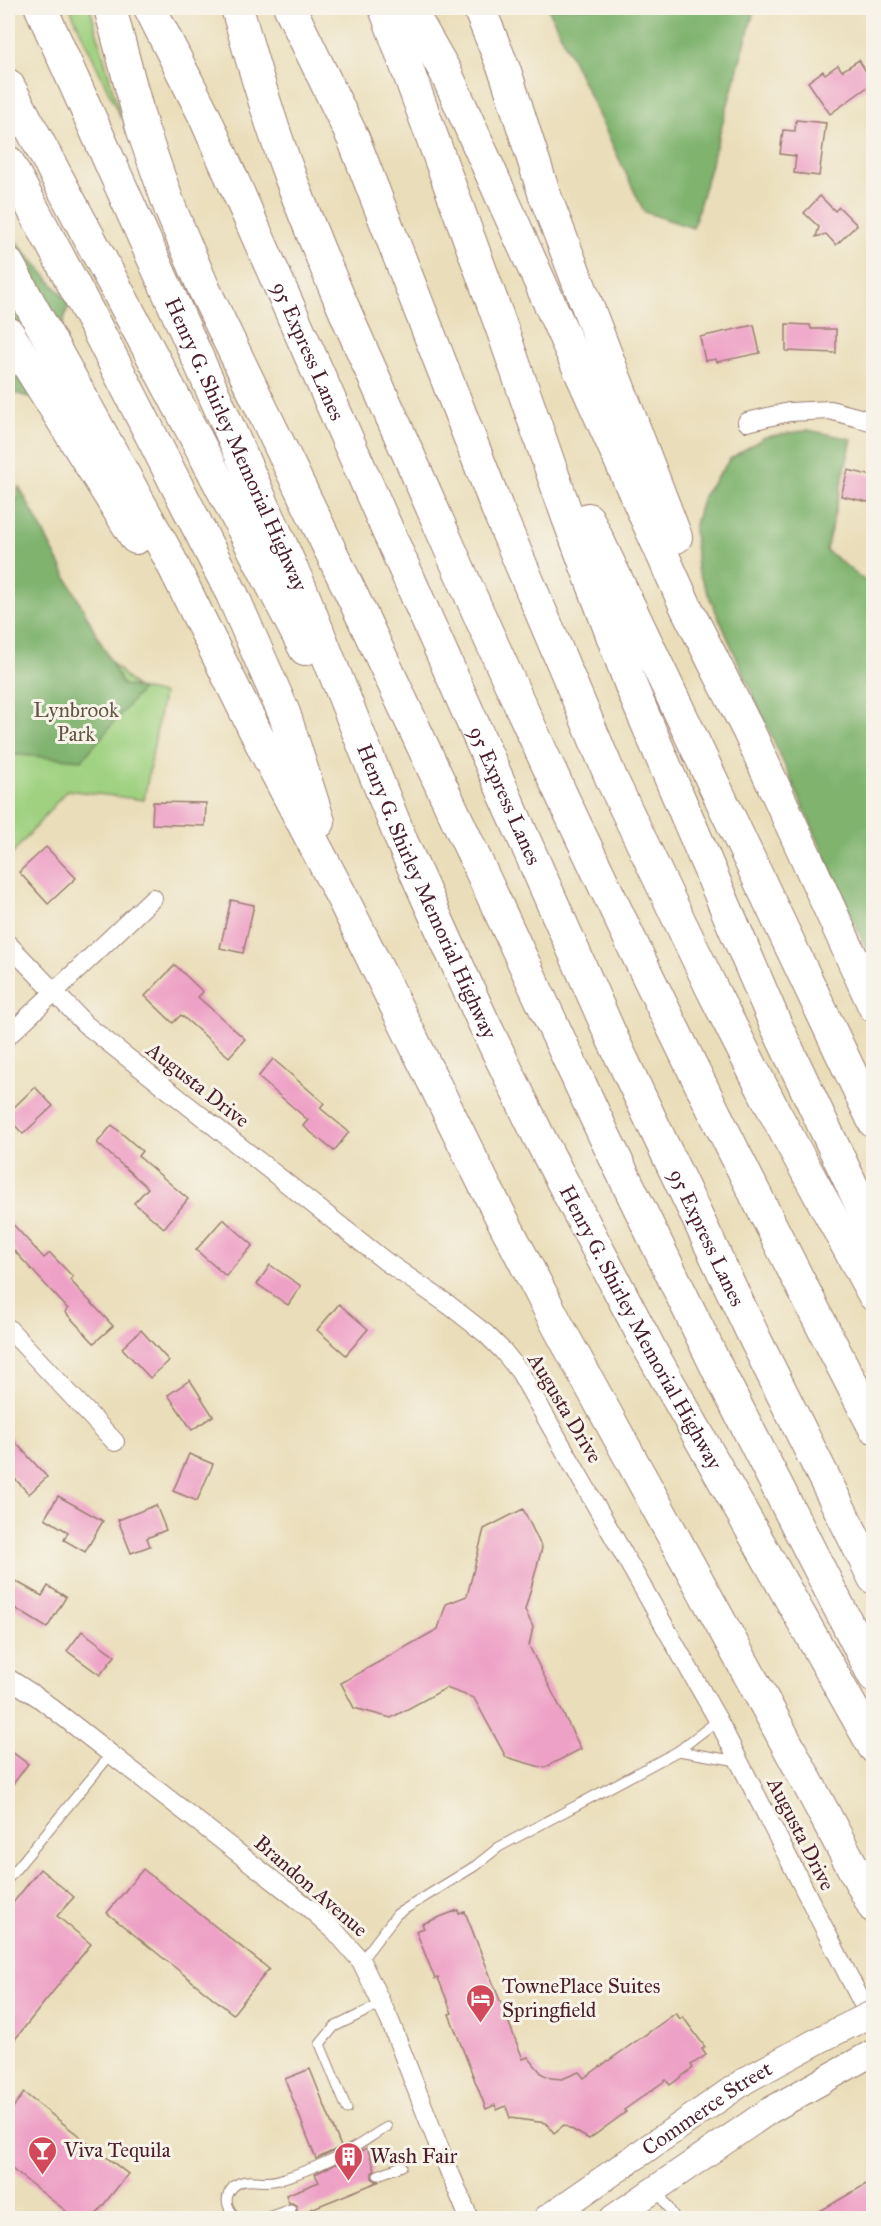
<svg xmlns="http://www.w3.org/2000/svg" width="881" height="2226" viewBox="0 0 881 2226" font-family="'IM FELL Great Primer',serif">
<rect width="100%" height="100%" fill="#f7f3e8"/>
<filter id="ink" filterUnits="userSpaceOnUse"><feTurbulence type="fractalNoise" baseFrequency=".0167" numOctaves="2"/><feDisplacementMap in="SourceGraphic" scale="12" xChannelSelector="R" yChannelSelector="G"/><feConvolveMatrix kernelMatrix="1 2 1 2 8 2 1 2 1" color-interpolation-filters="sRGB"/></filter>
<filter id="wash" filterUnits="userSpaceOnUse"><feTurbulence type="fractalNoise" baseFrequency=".008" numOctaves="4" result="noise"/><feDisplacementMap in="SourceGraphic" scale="24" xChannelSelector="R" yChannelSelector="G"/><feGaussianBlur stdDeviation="1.35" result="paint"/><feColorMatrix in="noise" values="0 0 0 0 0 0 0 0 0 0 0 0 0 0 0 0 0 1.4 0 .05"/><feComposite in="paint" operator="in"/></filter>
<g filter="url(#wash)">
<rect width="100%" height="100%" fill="#eadeba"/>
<g fill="#9fd180" stroke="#747856" stroke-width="1.5">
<polygon points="70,8 90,8 121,119"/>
<polygon points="8,553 139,691 142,689 163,694 144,800 67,790 8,859"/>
</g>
<g fill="#7fb36e" stroke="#64694c" stroke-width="1.5">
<polygon points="548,8 755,8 693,228 644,212"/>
<polygon points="8,232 69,303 42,401 8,391"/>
<polygon points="808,430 852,439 826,550 873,587 873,951 866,948 697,569 694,528 703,496 731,458 765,437"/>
<polygon points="19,486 123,685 142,689 82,760 8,754 8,513 16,499"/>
</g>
<g id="blocks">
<g fill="#eea1c6">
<polygon points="859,60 873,83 830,114 808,82 823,71 825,74 838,65 842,71"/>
<polygon points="796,120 826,123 819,176 794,173 796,156 780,154 783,130 795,131"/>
<polygon points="820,196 835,211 839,207 857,225 836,245 826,234 816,237 819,227 804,213"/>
<polygon points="786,324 810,325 811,329 836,329 836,353 786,351"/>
<polygon points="754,325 760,353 717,362 716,359 705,361 700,337"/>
<polygon points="848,470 873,476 873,503 841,496"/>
<polygon points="153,802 206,803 205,826 152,824"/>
<polygon points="46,847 76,878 48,904 19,872"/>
<polygon points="231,900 254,905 243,953 220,948"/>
<polygon points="175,965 203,992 198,997 245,1039 229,1057 181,1015 173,1023 145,996"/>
<polygon points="273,1059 324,1103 320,1108 349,1132 334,1151 303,1126 308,1120 258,1077"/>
<polygon points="35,1087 53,1106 23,1134 8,1118 8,1113"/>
<polygon points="112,1125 142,1151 138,1156 188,1199 164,1228 134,1203 148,1188 97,1143"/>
<polygon points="8,1219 44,1258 50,1253 73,1277 70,1280 113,1326 94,1343 65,1312 68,1309 8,1244"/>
<polygon points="223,1219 253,1245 226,1276 196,1250"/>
<polygon points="270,1265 301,1286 288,1305 257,1284"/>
<polygon points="339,1304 368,1329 346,1355 317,1330"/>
<polygon points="141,1330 169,1361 150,1378 122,1348"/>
<polygon points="190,1380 213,1416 192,1430 168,1395"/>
<polygon points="8,1434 47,1477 29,1494 8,1471"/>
<polygon points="189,1454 213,1464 197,1501 173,1491"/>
<polygon points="58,1496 103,1521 85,1552 64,1540 68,1532 45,1518"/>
<polygon points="156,1505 166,1530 147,1538 150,1546 131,1553 118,1520"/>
<polygon points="523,1509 542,1548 525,1610 533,1627 529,1646 581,1749 544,1768 506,1757 474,1698 446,1688 391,1718 354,1708 341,1683 438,1629 446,1604 467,1596 484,1529"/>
<polygon points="8,1577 42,1596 48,1586 66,1597 47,1628 8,1604"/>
<polygon points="82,1631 115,1656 100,1675 67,1651"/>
<polygon points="8,1749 28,1764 8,1791"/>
<polygon points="40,1869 74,1897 57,1916 91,1944 8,2048 8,1909"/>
<polygon points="143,1869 269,1969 233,2014 107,1913"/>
<polygon points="458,1910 459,1914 465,1912 523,2059 528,2057 542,2074 551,2078 562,2079 579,2072 584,2078 676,2013 680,2019 683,2017 705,2047 702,2049 706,2055 691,2065 693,2068 670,2085 666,2080 624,2110 626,2112 589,2139 564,2125 554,2133 546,2123 510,2118 506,2106 497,2110 495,2105 486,2109 449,2014 452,2013 438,1978 435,1979 416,1931 424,1928 422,1924"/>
<polygon points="310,2069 341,2147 316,2159 285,2079"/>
<polygon points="24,2093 128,2174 93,2218 75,2218 8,2166 8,2114"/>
<polygon points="367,2148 375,2169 372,2173 372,2178 376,2181 380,2181 294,2216 297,2211 297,2206 293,2203 289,2203 286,2195 319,2182 315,2174"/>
<polygon points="873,2180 873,2218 808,2218"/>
</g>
</g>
</g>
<g filter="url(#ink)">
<use href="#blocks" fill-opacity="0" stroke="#9a7e72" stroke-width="1.5"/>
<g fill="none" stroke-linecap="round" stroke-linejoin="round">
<defs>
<g id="lane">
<polyline points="678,1751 738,1761"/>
<polyline points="8,1879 112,1753"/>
<polyline points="361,1961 397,1914 475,1866 499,1847 678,1751 718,1720"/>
<polyline points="347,2109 320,2044 334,2027 383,2003"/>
<polyline points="378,2175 402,2166"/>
<polyline points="658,2191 675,2218"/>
<path d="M237,2218C227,2209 223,2198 233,2187C245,2175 263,2185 278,2180C301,2173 330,2161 351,2149C363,2143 374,2134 387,2127"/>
<polyline points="265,2218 291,2209"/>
</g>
<g id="street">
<polyline points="747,422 789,412 830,410 874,422"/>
<polyline points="8,944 85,1024 385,1261 449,1305 486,1334 503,1351 520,1372 533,1395 718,1720 873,2024"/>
<polyline points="8,1036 153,898"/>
<polyline points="8,1328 115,1442"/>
<polyline points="8,1678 39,1698 310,1909 336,1932 361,1961 390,2021 437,2142 469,2218"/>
</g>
<g id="secondary">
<path id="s1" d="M547,2218L746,2080L823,2038"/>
<polyline points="613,2218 769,2111 874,2052"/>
</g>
<g id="highway">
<path id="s2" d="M41,8L301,589L402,842L481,1017L538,1135L652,1353L874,1747"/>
<polyline points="110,8 142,128 170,208 204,289 363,618 604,1135 720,1374 874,1676"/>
<path id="s3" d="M150,8L203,113L613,1040L756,1341L874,1578"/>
<path d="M237,8C253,65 270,123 291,179C333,291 385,400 433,510C568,821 718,1126 874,1427"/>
<polyline points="290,8 353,138 497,508 612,780 713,991 775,1113 874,1295"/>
<polyline points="385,8 501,326 568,518 631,686 775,1023 874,1232"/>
<polyline points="409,8 446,73 686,607 749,732 874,1006"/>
<polyline points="479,8 506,74 544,193 676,537"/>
<polyline points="8,85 198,442 305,649"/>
<polyline points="8,162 95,325 232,594 284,713 319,822"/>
<polyline points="8,264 168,555 264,749 343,899 486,1188 559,1328 773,1718 874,1907"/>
<polyline points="8,333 136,538"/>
<polyline points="588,519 874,1122"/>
</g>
</defs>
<use href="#lane" stroke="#9a7e72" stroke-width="11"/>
<use href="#street" stroke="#9a7e72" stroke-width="20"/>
<use href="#secondary" stroke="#9a7e72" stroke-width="28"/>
<use href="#highway" stroke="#9a7e72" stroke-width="34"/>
<use href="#lane" stroke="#fff" stroke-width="9"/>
<use href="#street" stroke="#fff" stroke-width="18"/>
<use href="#secondary" stroke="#fff" stroke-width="26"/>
<use href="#highway" stroke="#fff" stroke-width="32"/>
<defs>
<polyline id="secondary-bridge" points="823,2038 874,2013"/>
</defs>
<use href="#secondary-bridge" stroke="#9a7e72" stroke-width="28" stroke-linecap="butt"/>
<use href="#secondary-bridge" stroke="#fff" stroke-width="26"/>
</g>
</g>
<defs>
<symbol id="hotel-pin" viewBox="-11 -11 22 30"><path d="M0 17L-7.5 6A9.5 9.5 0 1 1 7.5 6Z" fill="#d1495b" stroke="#f7f3e8"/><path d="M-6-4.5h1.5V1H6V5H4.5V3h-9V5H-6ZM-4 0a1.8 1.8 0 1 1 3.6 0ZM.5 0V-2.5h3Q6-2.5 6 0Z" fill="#fff"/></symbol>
<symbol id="bar-pin" viewBox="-11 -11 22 30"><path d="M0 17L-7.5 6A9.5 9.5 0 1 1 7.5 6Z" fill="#d1495b" stroke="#f7f3e8"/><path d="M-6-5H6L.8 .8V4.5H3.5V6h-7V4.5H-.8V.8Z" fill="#fff"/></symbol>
<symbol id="building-pin" viewBox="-11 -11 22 30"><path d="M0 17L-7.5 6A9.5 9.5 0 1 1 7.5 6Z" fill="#d1495b" stroke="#f7f3e8"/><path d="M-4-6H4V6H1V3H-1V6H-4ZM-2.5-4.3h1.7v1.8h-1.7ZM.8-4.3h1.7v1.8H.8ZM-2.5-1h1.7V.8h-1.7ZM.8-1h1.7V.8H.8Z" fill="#fff"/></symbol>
</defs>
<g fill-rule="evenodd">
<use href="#hotel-pin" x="464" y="1982" width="33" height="45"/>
<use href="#bar-pin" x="26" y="2134" width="33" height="45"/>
<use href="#building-pin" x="332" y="2140" width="33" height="45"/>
</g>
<g text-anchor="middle" stroke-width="6" stroke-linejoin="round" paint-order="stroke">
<g font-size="21" fill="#4a1f2b" stroke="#f7f3e8">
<text dy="7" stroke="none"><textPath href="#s3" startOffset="378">95 Express Lanes</textPath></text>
<text dy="7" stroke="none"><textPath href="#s2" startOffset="478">Henry G. Shirley Memorial Highway</textPath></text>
<text dy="7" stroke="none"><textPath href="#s3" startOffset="864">95 Express Lanes</textPath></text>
<text dy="7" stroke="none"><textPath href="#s2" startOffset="964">Henry G. Shirley Memorial Highway</textPath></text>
<text transform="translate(198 1085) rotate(38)" y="7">Augusta Drive</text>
<text dy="7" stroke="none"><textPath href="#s3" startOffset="1350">95 Express Lanes</textPath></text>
<text dy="7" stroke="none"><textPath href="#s2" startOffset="1450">Henry G. Shirley Memorial Highway</textPath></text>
<text transform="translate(565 1408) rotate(59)" y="7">Augusta Drive</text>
<text transform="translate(801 1834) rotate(63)" y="7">Augusta Drive</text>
<text transform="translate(311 1886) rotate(41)" y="7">Brandon Avenue</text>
<text dy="7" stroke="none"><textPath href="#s1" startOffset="194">Commerce Street</textPath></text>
</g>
<g font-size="21" fill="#645444" stroke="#f7f3e8">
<text x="76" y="717">Lynbrook<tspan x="76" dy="24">Park</tspan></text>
</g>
<g font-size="21" fill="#4a1f2b" stroke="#f7f3e8" text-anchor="start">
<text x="502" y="1993">TownePlace Suites<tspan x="502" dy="24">Springfield</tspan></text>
<text x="64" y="2157">Viva Tequila</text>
<text x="370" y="2163">Wash Fair</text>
</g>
</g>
<rect width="881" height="2226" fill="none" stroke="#f7f3e8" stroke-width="30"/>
</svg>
